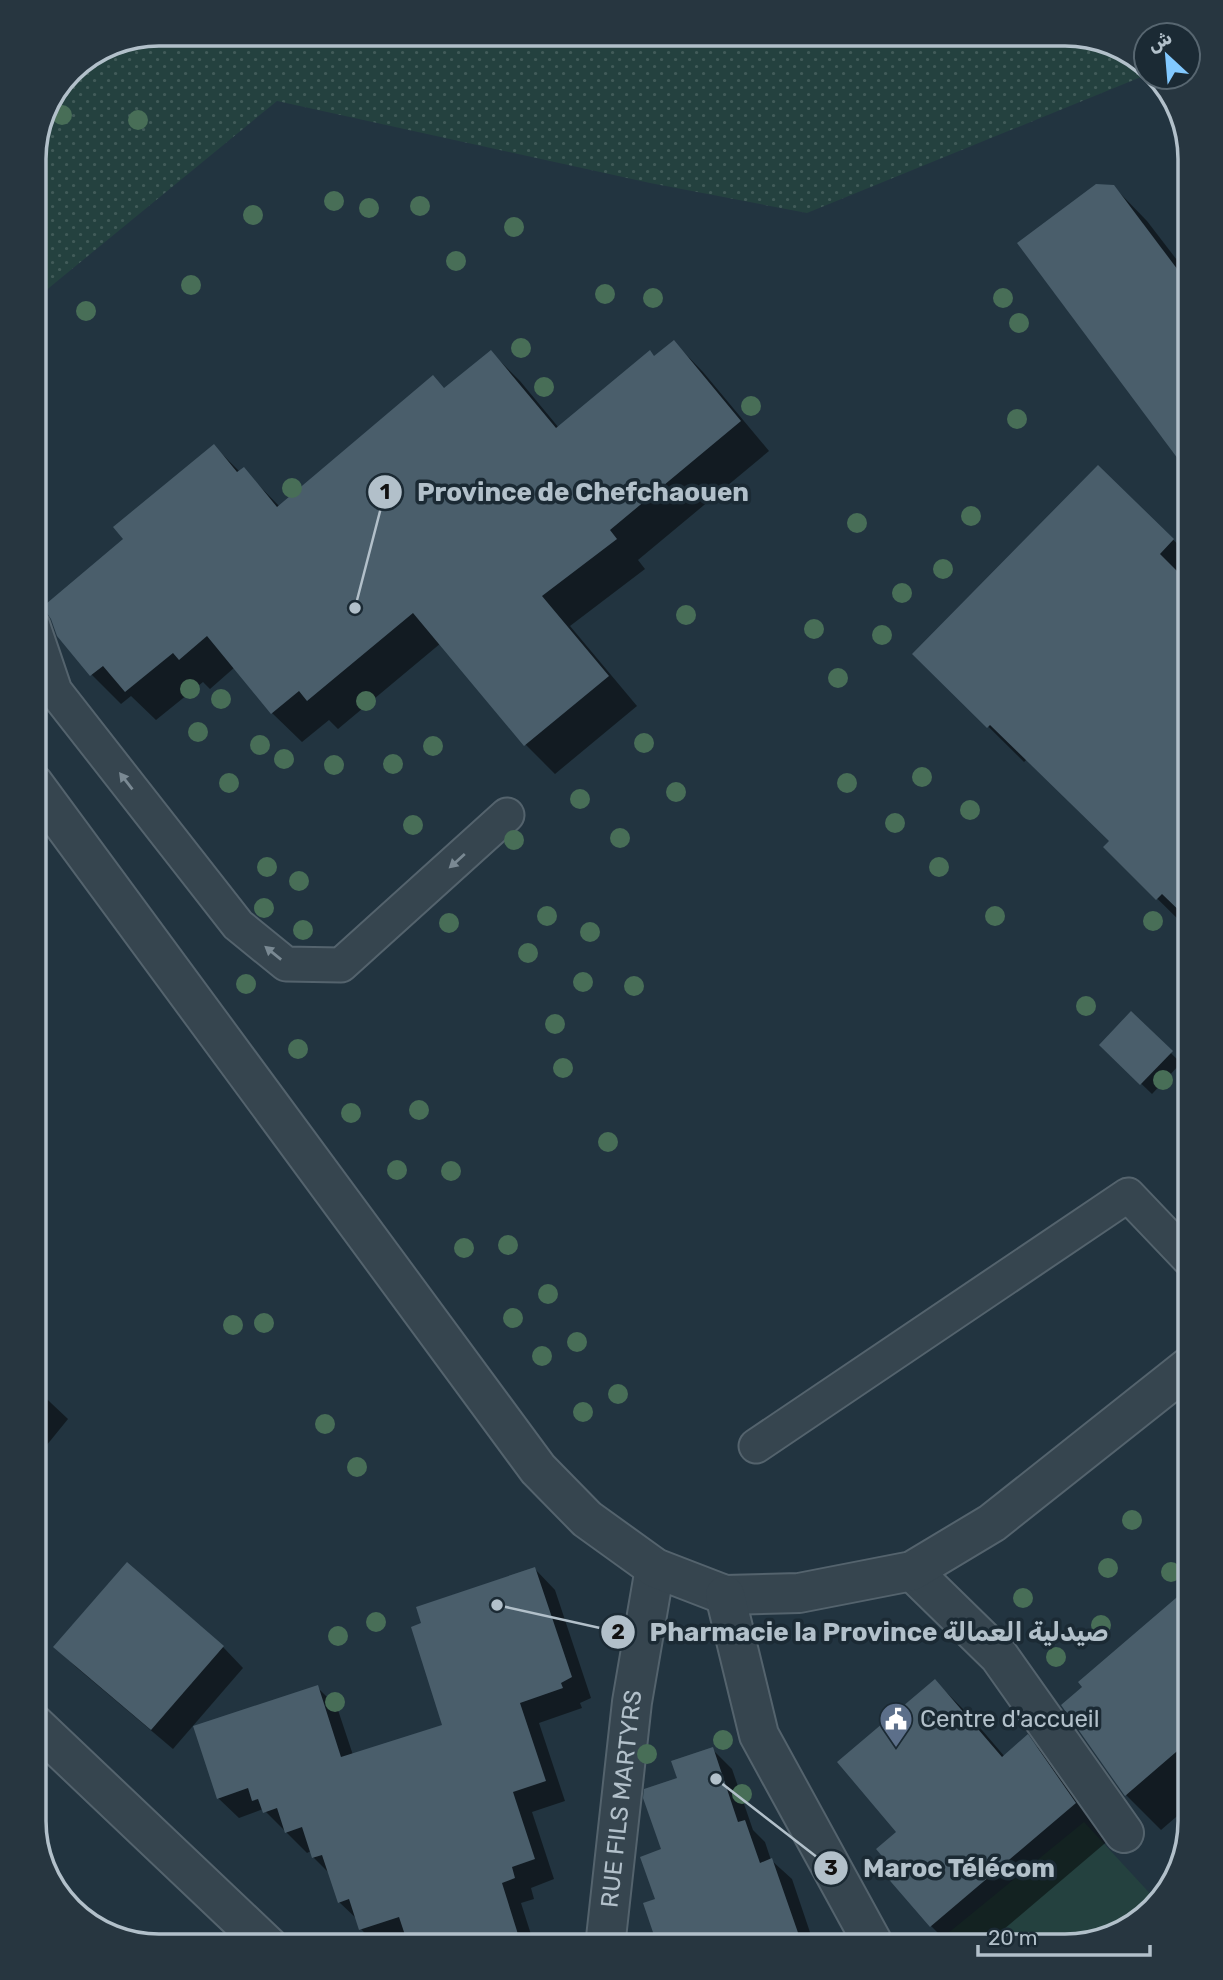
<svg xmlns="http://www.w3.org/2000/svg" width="1223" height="1980" viewBox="0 0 1223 1980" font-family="Rubik,Cairo,sans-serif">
<defs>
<pattern id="grass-dots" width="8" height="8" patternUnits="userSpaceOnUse" patternTransform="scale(1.75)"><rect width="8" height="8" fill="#24413f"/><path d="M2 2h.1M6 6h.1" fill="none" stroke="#415b59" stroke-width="1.8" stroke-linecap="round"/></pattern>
</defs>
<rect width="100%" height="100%" fill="#223440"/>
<polygon fill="url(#grass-dots)" points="159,33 1073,34 1134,54 1146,68 1146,75 807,213 650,183 277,101 33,301 33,151 70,70 111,43"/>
<polygon fill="#24413f" points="1084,1822 1157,1901 1120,1934 1064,1947 939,1947 936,1943"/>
<g fill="#0007">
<polygon points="1113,186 1147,221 1190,277 1190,465"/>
<polygon points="674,342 703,372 769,451 638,560 645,569 570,626 637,706 555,774 526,745 441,643 338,729 329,720 302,742 272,713 235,667 210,689 203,682 156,720 131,696 121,704 92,675 58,635 53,619 43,609 126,539 214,446 240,472 244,470 280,507 445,390 491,352 520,381 559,428"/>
<polygon points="1098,467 1190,556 1190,931 1105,847 1111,842 1027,759 1024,762 915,654"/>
<polygon points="1131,1014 1181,1063 1152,1094 1101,1045"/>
<polygon points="1190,1039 1190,1066 1177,1052"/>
<polygon points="33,1386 68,1419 33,1462"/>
<polygon points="535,1569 555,1590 591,1698 580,1703 582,1708 539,1723 565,1801 532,1812 554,1879 531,1888 534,1899 521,1903 535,1947 413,1947 409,1940 390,1947 378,1947 361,1929 358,1920 339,1902 330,1874 313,1857 311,1851 307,1853 263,1809 239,1818 218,1798 317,1687 337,1707 353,1755 445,1726"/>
<polygon points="1190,1589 1190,1805 1161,1830 1126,1795"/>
<polygon points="56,1647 223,1647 243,1668 173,1749 76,1667"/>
<polygon points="935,1681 970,1716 1005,1757 1027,1737 1063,1772 1110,1839 983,1947 952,1947 931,1926 895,1869 899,1832"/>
<polygon points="712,1749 732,1769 753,1830 765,1842 771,1860 792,1879 815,1947 642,1947 658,1941 657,1900 664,1850 679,1780"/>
</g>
<g fill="#4a5e6b">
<polygon points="1096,184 1114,185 1190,286 1190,475 1017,243"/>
<polygon points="674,340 741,421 610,530 617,539 542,596 609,676 524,746 413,613 307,701 299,691 271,714 207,636 179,660 173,653 125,692 103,666 90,676 57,636 51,619 46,612 40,609 123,539 113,527 214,444 237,472 244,467 277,507 433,375 444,388 491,350 556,428 650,350 654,356"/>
<polygon points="1098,465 1174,539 1160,554 1190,584 1190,921 1162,894 1156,900 1103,847 1109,841 990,725 987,728 912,654"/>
<polygon points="1131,1011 1173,1051 1140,1085 1099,1045"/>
<polygon points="127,1562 224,1646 151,1730 53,1647"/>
<polygon points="535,1567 572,1677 561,1683 563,1688 520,1703 546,1781 513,1792 535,1859 512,1867 515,1878 502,1883 522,1947 409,1947 399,1917 359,1930 349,1899 338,1903 322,1855 312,1858 302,1827 285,1833 277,1808 263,1813 258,1799 252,1801 248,1788 217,1799 193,1726 318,1685 341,1757 442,1725 411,1627 421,1623 416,1607"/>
<polygon points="1190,1586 1190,1740 1125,1796 1061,1705 1082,1687 1078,1682"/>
<polygon points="935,1679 1002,1757 1028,1734 1076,1803 930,1927 885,1875 893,1869 876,1849 896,1832 837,1762"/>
<polygon points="713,1747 738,1822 745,1820 760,1863 772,1858 803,1947 658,1947 643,1903 655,1899 640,1857 661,1849 643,1798 644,1789 677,1778 671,1761"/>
</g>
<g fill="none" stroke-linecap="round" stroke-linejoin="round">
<defs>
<g id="service">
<polyline points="33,626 55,691 238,925 286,964 341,965 507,815"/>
<polyline points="756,1446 1128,1195 1190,1260"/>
</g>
<g id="minor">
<polyline points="912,1571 999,1656 1124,1833"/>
<path id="s1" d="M605,1947L632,1702L655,1568"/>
</g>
<g id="tertiary">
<polyline points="33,783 538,1469 587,1519 655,1568 725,1595 799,1593 912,1571 992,1523 1190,1366"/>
<polyline points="725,1595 759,1735 875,1947"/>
<polyline points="33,1723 269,1947"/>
</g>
</defs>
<use href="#service" stroke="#54636d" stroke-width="37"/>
<use href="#minor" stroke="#54636d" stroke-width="42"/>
<use href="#tertiary" stroke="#54636d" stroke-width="42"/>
<use href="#service" stroke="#36454f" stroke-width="33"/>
<use href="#minor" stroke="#36454f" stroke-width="38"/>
<use href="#tertiary" stroke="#36454f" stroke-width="38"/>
</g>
<g fill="#486e57">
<circle cx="62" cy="115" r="10"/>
<circle cx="138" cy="120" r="10"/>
<circle cx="334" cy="201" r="10"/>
<circle cx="420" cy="206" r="10"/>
<circle cx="369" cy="208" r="10"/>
<circle cx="253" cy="215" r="10"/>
<circle cx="514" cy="227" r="10"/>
<circle cx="456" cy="261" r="10"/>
<circle cx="191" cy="285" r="10"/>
<circle cx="605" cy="294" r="10"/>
<circle cx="653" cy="298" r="10"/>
<circle cx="1003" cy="298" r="10"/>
<circle cx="86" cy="311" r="10"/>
<circle cx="1019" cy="323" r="10"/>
<circle cx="521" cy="348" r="10"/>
<circle cx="544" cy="387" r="10"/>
<circle cx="751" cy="406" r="10"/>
<circle cx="1017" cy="419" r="10"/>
<circle cx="292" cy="488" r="10"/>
<circle cx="971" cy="516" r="10"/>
<circle cx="857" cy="523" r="10"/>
<circle cx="943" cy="569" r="10"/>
<circle cx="902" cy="593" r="10"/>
<circle cx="686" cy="615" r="10"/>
<circle cx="814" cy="629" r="10"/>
<circle cx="882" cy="635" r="10"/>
<circle cx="838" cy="678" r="10"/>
<circle cx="190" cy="689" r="10"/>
<circle cx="221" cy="699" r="10"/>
<circle cx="366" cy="701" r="10"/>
<circle cx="198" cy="732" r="10"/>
<circle cx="644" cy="743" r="10"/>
<circle cx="260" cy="745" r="10"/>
<circle cx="433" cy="746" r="10"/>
<circle cx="284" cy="759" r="10"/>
<circle cx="393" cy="764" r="10"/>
<circle cx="334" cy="765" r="10"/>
<circle cx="922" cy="777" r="10"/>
<circle cx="229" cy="783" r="10"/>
<circle cx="847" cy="783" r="10"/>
<circle cx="676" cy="792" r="10"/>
<circle cx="580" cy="799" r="10"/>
<circle cx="970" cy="810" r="10"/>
<circle cx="895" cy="823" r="10"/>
<circle cx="413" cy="825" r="10"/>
<circle cx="620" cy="838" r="10"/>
<circle cx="514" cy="840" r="10"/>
<circle cx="267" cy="867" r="10"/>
<circle cx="939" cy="867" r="10"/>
<circle cx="299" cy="881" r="10"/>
<circle cx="264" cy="908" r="10"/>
<circle cx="547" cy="916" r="10"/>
<circle cx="995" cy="916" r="10"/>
<circle cx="1153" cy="921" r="10"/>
<circle cx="449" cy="923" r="10"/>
<circle cx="303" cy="930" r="10"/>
<circle cx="590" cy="932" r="10"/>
<circle cx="528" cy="953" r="10"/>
<circle cx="583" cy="982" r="10"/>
<circle cx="246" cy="984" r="10"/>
<circle cx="634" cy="986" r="10"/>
<circle cx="1086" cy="1006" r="10"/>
<circle cx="555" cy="1024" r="10"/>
<circle cx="298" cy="1049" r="10"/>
<circle cx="563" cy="1068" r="10"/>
<circle cx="1163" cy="1080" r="10"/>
<circle cx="419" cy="1110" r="10"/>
<circle cx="351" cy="1113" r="10"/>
<circle cx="608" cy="1142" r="10"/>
<circle cx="397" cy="1170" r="10"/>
<circle cx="451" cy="1171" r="10"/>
<circle cx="508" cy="1245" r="10"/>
<circle cx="464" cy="1248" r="10"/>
<circle cx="548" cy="1294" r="10"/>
<circle cx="513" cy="1318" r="10"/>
<circle cx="264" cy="1323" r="10"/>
<circle cx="233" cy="1325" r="10"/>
<circle cx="577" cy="1342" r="10"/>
<circle cx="542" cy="1356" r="10"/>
<circle cx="618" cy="1394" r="10"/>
<circle cx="583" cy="1412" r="10"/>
<circle cx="325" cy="1424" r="10"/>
<circle cx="357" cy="1467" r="10"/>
<circle cx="1132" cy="1520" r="10"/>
<circle cx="1108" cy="1568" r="10"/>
<circle cx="1171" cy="1572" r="10"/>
<circle cx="1023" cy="1598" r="10"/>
<circle cx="376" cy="1622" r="10"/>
<circle cx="1101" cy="1625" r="10"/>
<circle cx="338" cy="1636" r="10"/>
<circle cx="1056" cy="1657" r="10"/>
<circle cx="335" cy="1702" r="10"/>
<circle cx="723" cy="1740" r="10"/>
<circle cx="647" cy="1754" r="10"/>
<circle cx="742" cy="1794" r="10"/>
</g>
<defs><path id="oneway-solid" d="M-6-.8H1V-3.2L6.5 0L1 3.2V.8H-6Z" transform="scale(1.75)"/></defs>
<g fill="#7a8993">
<use href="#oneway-solid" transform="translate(126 781) rotate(-128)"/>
<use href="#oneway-solid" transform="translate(457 861) rotate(138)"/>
<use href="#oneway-solid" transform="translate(273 953) rotate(-141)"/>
</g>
<defs>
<symbol id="civic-pin" viewBox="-11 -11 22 30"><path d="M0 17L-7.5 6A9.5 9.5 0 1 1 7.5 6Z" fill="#5c6f8a" stroke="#1b2a34"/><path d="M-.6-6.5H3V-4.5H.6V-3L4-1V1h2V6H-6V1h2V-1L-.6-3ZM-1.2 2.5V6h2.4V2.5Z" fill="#fff"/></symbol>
</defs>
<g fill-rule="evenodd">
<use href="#civic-pin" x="877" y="1700" width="38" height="52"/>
</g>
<g text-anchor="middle" stroke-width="7" stroke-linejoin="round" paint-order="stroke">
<g font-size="24" fill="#b2c0ca" stroke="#1b2a34" text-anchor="start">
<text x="920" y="1727">Centre d'accueil</text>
</g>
<g font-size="24" fill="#b2c0ca" stroke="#1b2a34">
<text dy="8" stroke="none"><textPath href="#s1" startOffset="149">RUE FILS MARTYRS</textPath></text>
</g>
</g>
<path d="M0 0H1223V1980H0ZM159 46H1065A113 113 0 0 1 1178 159V1821A113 113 0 0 1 1065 1934H159A113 113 0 0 1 46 1821V159A113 113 0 0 1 159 46Z" fill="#273640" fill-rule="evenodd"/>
<path fill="none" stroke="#b2c0ca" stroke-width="3.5" d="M159 46H1065A113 113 0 0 1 1178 159V1821A113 113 0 0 1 1065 1934H159A113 113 0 0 1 46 1821V159A113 113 0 0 1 159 46Z"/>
<path fill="none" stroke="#b2c0ca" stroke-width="2.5" d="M355 608L385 492M497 1605L618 1632M716 1779L831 1868"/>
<g fill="#b2c0ca" stroke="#1b2a34" stroke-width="2.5">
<circle cx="355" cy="608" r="7"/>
<circle cx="497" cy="1605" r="7"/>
<circle cx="716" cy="1779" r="7"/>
<circle cx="385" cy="492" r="18"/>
<circle cx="618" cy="1632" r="18"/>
<circle cx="831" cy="1868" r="18"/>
</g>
<g font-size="21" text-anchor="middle" font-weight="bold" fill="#111">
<text x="385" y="499">1</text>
<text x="618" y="1639">2</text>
<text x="831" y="1875">3</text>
</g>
<g font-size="26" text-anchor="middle" font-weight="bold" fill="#b2c0ca" stroke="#1b2a34" stroke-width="7" stroke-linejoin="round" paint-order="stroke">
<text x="583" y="501">Province de Chefchaouen</text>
<text x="879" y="1641">Pharmacie la Province صيدلية العمالة</text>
<text x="959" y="1877">Maroc Télécom</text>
</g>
<g transform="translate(1167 56) rotate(334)"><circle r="33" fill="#1b2a34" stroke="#576670" stroke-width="2"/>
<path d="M0-5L12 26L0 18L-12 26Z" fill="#82c9ff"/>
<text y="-10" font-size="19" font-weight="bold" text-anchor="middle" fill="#b2c0ca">ش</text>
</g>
<path d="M978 1945v10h172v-10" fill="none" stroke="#b2c0ca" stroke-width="3.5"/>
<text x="988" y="1945" font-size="21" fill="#b2c0ca" stroke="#1b2a34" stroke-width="5" paint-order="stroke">20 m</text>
</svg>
